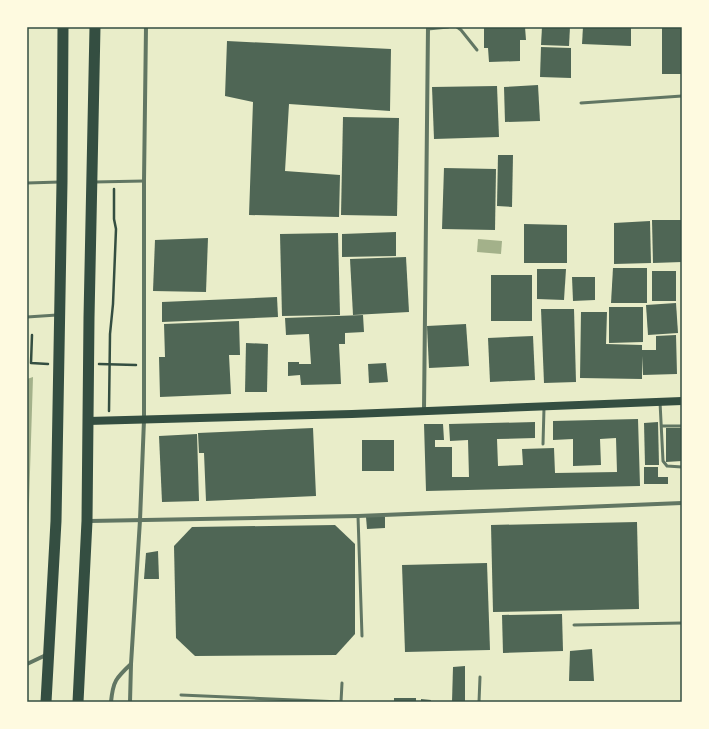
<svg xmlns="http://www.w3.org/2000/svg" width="709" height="729" viewBox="0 0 709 729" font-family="'Space Grotesk',sans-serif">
<rect width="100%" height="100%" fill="#e9edc9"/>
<g fill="#a3b18a">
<polygon points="478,239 502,241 501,254 477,252"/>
<polygon points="33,377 27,567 27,568 27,379"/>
</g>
<g fill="#4f6655">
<polygon points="484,27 525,27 526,40 520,40 520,61 489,62 488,48 484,48"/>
<polygon points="542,27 570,27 569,46 541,45"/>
<polygon points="583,27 631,27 631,46 582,44"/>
<rect x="662" y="27" width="20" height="47"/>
<polygon points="227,41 391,49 390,111 289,104 285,171 340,175 339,217 249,215 253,102 225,96"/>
<polygon points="541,47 571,48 571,78 540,77"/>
<polygon points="538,85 540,121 505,122 504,87"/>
<polygon points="497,86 499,137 434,139 432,87"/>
<polygon points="343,117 399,118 397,216 341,215"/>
<polygon points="498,155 513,155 512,207 497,206"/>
<polygon points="444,168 496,169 495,230 442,229"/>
<polygon points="652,220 681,220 682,262 653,263"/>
<polygon points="650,221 651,263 614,264 614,223"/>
<polygon points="524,224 567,225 567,263 524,263"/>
<polygon points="396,232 396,256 342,257 342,234"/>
<polygon points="338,233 340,315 282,316 280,234"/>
<polygon points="208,238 206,292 153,291 155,240"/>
<polygon points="406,257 409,312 353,315 350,259"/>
<polygon points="613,268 647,268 647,303 611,303"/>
<polygon points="537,269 566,269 564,300 537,299"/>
<rect x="652" y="271" width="24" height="30"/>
<rect x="491" y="275" width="41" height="46"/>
<polygon points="572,277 595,277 595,300 573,301"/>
<polygon points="277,297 278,317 162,322 162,302"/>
<polygon points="676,303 678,333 648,335 646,305"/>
<polygon points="609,307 643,307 643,342 609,343"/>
<polygon points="541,309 574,309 576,382 544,383"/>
<polygon points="581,312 607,312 606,344 642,345 642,350 656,350 656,336 676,335 677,374 643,375 642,356 642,379 580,378"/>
<polygon points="363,315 364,332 345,333 345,344 339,344 341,384 301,385 300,375 288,376 288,362 299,362 299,364 311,364 309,334 286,335 285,318"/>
<polygon points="239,321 240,355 229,355 231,394 160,397 159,357 165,357 164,324"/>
<polygon points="466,324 469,366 429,368 427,326"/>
<polygon points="533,336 535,380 490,382 488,338"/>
<polygon points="246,343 268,344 267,392 245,392"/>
<polygon points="386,363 388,382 369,383 368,364"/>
<polygon points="638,419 640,486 426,491 424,424 443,424 444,440 435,440 435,447 452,447 452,477 469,477 468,440 450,441 449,424 535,422 535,438 497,439 498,466 523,465 522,449 554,448 555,473 617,472 616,438 600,439 601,465 573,466 573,439 553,440 553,421"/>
<polygon points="658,422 659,465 645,465 644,423"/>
<polygon points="313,428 316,496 206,501 204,453 199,453 198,433"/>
<polygon points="666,428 682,428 682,461 666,462"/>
<polygon points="197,434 199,501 162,502 159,436"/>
<rect x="362" y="440" width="32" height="31"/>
<polygon points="644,467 658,467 658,477 668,477 668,484 644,484"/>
<polygon points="366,517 385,517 385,528 367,529"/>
<polygon points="637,522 639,609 493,612 491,525"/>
<polygon points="335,525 355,544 355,634 336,655 195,656 176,638 174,546 192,527"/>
<polygon points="158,551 159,579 144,579 146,553"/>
<polygon points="487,563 490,650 405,652 402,565"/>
<polygon points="562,614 563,651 503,653 502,615"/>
<polygon points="592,649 594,681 569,681 570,651"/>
<polygon points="465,666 465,702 452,702 453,667"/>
<rect x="394" y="698" width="22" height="4"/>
<polygon points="421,699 431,700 431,702 421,702"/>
</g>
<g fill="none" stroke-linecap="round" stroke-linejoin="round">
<g stroke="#344e41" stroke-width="2.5">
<polyline points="32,335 31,363 48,364"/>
<polyline points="99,364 136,365"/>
<polyline points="109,411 110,334 113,304 116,229 114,219 114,189"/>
</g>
<g stroke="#617663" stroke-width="3">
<polyline points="457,27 461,30 477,50"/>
<polyline points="428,29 448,27"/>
<polyline points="581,103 682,96"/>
<polyline points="94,182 144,181"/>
<polyline points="27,183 60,182"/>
<polyline points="27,317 57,315"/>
<polyline points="660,402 663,461 667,466 682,467"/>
<polyline points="662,426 682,426"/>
<polyline points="543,444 544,408"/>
<polyline points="358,516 362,636"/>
<polyline points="574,625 682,623"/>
<polyline points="181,695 341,702"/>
<polyline points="341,702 342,683"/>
<polyline points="479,702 480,677"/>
</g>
<g stroke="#617663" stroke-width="4">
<polyline points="424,410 428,27"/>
<polyline points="89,521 358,516 682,503"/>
<polyline points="27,664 46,655"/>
<path d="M111,702C113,681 116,678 131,664"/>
<polyline points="130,702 131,664 140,520 144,420 144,181 146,27"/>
</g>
<polyline stroke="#344e41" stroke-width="8" points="88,421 352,414 682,401"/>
<g stroke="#344e41" stroke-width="11">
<polyline points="46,702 56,521 62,182 63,27"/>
<polyline points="78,702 87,521 89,318 95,27"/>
</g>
</g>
<rect width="709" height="729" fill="none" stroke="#fefae0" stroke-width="56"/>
<rect x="28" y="28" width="653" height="673" fill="none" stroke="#344e41" stroke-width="1.5"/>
</svg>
